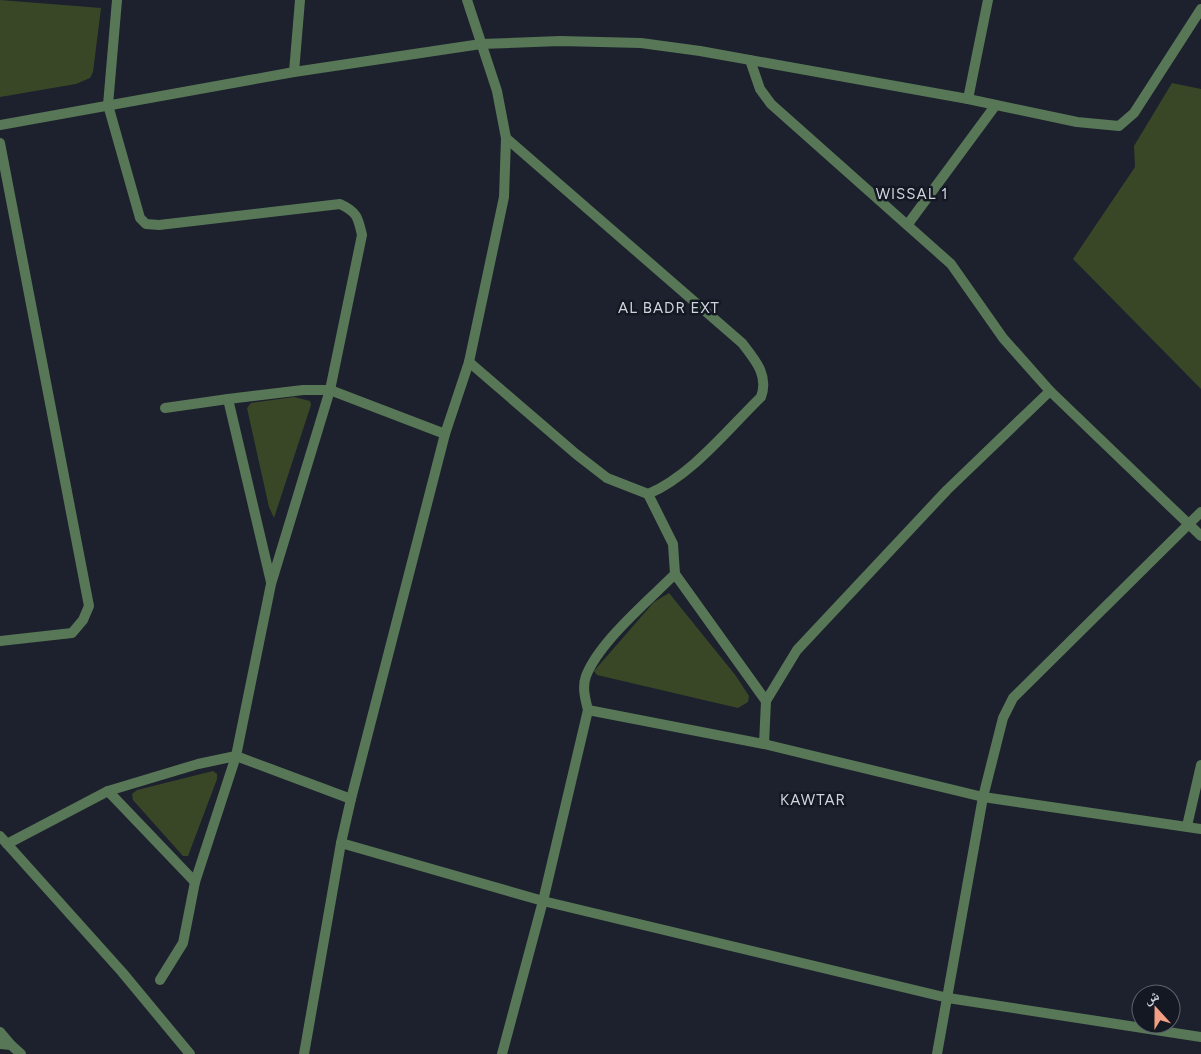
<svg xmlns="http://www.w3.org/2000/svg" width="1201" height="1054" viewBox="0 0 1201 1054" font-family="Figtree,'Noto Naskh Arabic',sans-serif">
<rect width="100%" height="100%" fill="#1c212d"/>
<g fill="#3a4727">
<polygon points="0,0 101,8 93,72 90,78 76,84 0,97"/>
<polygon points="1172,83 1201,89 1201,389 1073,259 1135,167 1134,146"/>
<polygon points="294,397 310,401 311,405 274,518 269,507 247,408 251,403"/>
<polygon points="669,593 736,676 749,696 748,702 738,708 597,675 594,671 654,602"/>
<polygon points="213,771 217,774 217,779 188,856 183,856 133,800 132,794 137,790"/>
</g>
<g fill="none" stroke-linecap="round" stroke-linejoin="round">
<g stroke="#587756" stroke-width="10">
<path d="M117,0L108,105L140,218L146,224L159,225L340,204C357,212 358,217 362,235L330,390L271,584L236,756L195,882L183,943L160,980"/>
<polyline points="750,60 760,89 771,104 951,264 1003,338 1050,391 1201,536"/>
<polyline points="294,72 300,0"/>
<polyline points="968,99 1077,122 1119,126 1134,113 1201,9"/>
<polyline points="0,125 294,72 481,44 560,41 641,43 700,51 968,99 988,0"/>
<polyline points="0,143 89,606 83,620 72,633 0,641"/>
<polyline points="908,224 995,106"/>
<path d="M469,362L576,454L607,478L648,494C691,476 727,430 761,397C769,375 755,360 742,343L506,138"/>
<polyline points="165,408 228,399"/>
<polyline points="675,574 766,701"/>
<polyline points="271,582 228,399 303,390 330,390 445,434"/>
<polyline points="588,710 764,744 766,701 797,650 947,490 1050,391"/>
<polyline points="764,744 983,797 1201,829"/>
<polyline points="108,791 195,882"/>
<polyline points="1187,826 1201,765"/>
<polyline points="0,836 122,972 190,1054"/>
<polyline points="341,843 543,901 948,998 1201,1037"/>
<polyline points="7,844 108,791 198,764 236,756 351,799"/>
<polyline points="0,1032 11,1045"/>
<polyline points="0,1044 11,1045 21,1054"/>
<polyline points="304,1054 341,843 351,799 445,434 469,362 504,197 506,138 497,91 467,0"/>
<path d="M502,1054L543,901L588,710C585,698 582,687 586,676C599,642 649,600 675,574L673,544L648,494"/>
<polyline points="937,1054 983,797 1003,718 1013,698 1201,512"/>
</g>
</g>
<g text-anchor="middle" stroke-width="5" stroke-linejoin="round" paint-order="stroke">
<g font-size="15" letter-spacing="1" fill="#cfd3db" stroke="#131823">
<text x="912" y="199">WISSAL 1</text>
<text x="669" y="313">AL BADR EXT</text>
<text x="813" y="805">KAWTAR</text>
</g>
</g>
<g transform="translate(1156 1009) rotate(339)"><circle r="24" fill="#131823" stroke="#5e636d"/>
<path d="M0-4L9 19L0 12L-9 19Z" fill="#f39f83"/>
<text y="-8" font-size="14" font-weight="bold" text-anchor="middle" fill="#cfd3db">ش</text>
</g>
</svg>
